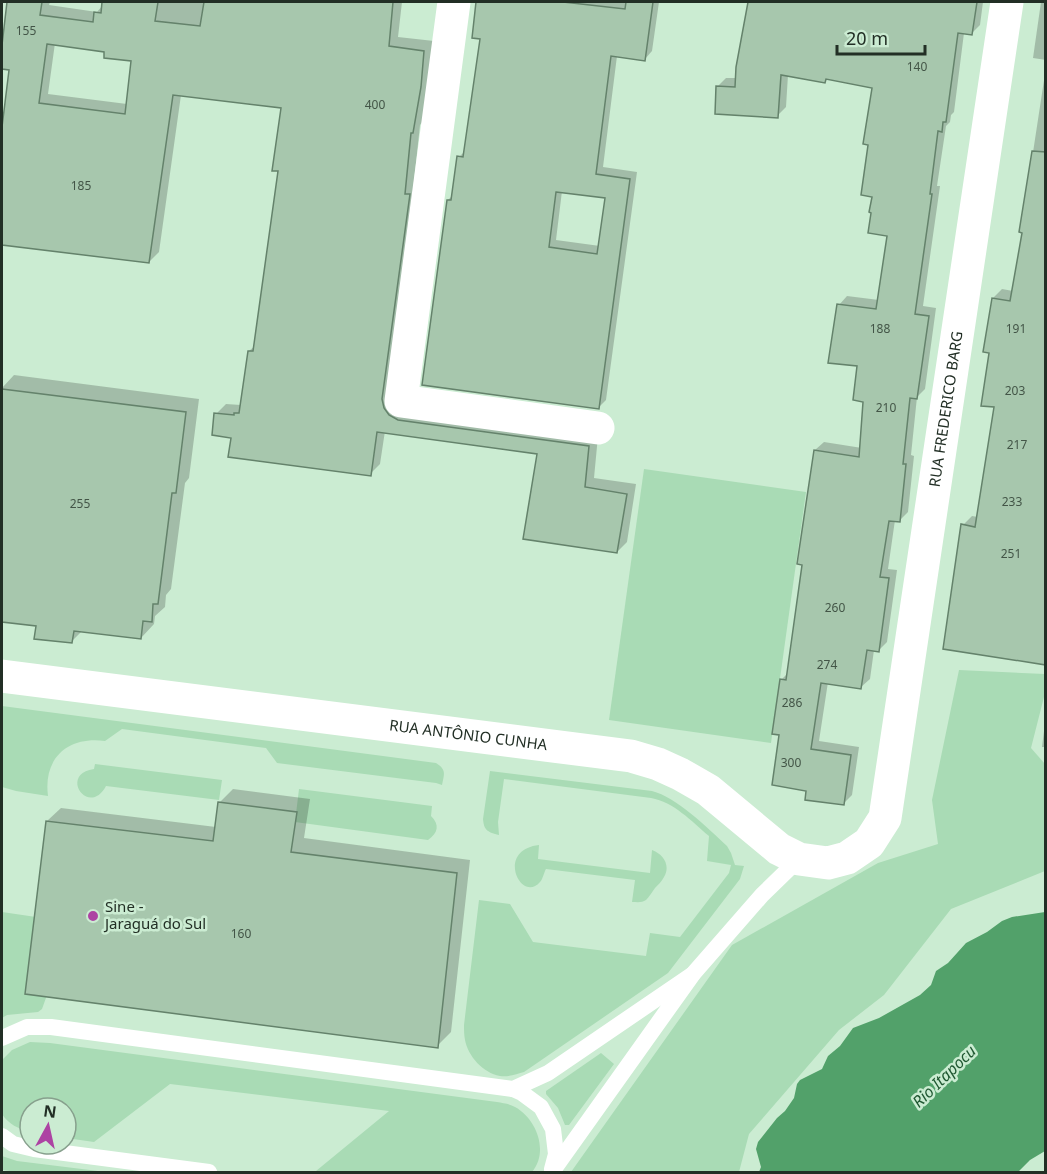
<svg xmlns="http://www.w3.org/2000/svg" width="1047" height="1174" viewBox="0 0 1047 1174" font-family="'Noto Sans',sans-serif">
<rect width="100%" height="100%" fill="#cbecd2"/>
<g fill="#a9dbb5">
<polygon points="644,469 806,492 771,743 609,720"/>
<polygon points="959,670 1045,674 1045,693 1031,748 1045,764 1045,871 951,909 884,995 839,1030 749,1134 739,1172 571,1172 732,945 878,863 938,844 932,800"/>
<path d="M2,706L436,763C447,770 444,774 442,785L436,783L277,763L266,748L122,729L105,741C68,736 43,758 48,796L16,791L2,787Z"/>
<path d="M95,764L222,780L219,800L106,786C89,818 58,774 94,769Z"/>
<path d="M490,771L652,791C676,797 708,828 727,846L731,853L735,865L744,866L740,879L668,973L524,1072C517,1074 509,1077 500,1076C483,1073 468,1056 465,1040C464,1035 464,1030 464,1025L479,900L510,904L533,942L646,956L650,933L680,937L729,873L731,865L707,861L709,836C691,821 674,802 651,798L504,779L498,822L499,835C488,832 484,831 483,819Z"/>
<path d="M299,789L432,806L431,816C440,825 438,833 428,840L295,822Z"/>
<path d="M539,845L538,859L650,873L652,850C663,854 671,865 664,877C662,881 658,885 655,888C652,892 649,897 646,900C642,903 637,902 632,902L635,880L546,869C544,872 543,879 540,882C521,904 495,850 539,845Z"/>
<polygon points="2,912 36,917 47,995 42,1009 38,1012 7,1015 2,1018"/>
<path d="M30,1042L50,1043L497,1102C503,1103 510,1104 515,1107C537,1119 549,1152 532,1172H326L316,1171L389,1111L170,1084L94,1142L66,1138V1108H30V1132C19,1129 8,1124 2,1114V1060L12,1050Z"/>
<polygon points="601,1053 614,1064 569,1125 565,1125 558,1108 546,1094 546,1091"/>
<polygon points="2,1156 17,1161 106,1172 17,1172 2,1170"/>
</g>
<polygon fill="#52a16a" points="1045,912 1045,1151 1030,1160 1018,1172 759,1172 761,1167 756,1149 758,1142 777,1118 785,1111 794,1098 797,1084 800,1080 822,1069 828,1056 840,1046 853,1028 879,1018 920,995 931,985 936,971 948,963 966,943 987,932 1002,921 1012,917"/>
<g fill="#0003" fill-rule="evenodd">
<path d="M9,2H50L49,5L97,12L103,5L104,2H402L398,37L434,41L423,121L420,125L392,388L598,436L594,478L636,484L627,542L617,552L539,453L385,431L380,464L370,474L232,436L216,414L226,404L241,405L249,351L256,345L279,170L283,106L181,95L159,252L149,262L2,244V138L11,68L2,67V56ZM55,43L106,50L133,60L127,104L48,94Z"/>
<path d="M478,2H659L652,51L645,59L617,56L603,167L637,172L606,400L598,408L448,200L453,195L459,157L466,150L481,38L474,37ZM562,191L607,197L600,246L556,240Z"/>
<polygon points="755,2 768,2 792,6 793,2 983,2 980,25 972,33 964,33 954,112 951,115 950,122 946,126 937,186 940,186 923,306 936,308 925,389 917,397 911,455 914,456 908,512 899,521 895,520 888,569 897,570 887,642 878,651 874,650 870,679 861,687 828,682 819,741 859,747 852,795 843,804 808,790 781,734 781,680 789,672 804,564 815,450 824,442 862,448 865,401 859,365 839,305 847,296 879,300 889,235 874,196 869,143 874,87 828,78 824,82 788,75 786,107 777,116 718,86 726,78 737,78 748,8"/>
<polygon points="1041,2 1046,2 1046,60 1033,58"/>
<polygon points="1046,67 1046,663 963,525 972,516 978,517 996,406 991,351 993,298 1002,289 1013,291 1024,231 1021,231"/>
<polygon points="14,375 199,399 189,478 185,483 171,589 166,595 165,607 155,616 154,624 141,638 83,630 72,641 38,625 2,620 2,388"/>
<polygon points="1046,715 1046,747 1042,747"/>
<polygon points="233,789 310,799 304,838 470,860 451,1032 437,1046 47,821 61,808 216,827 219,803"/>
</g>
<g fill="#a7c7ad" stroke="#64826b" stroke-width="1.5" fill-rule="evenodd">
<path d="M7,2H42L40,15L93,22L94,12L101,13L102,2H158L155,21L200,26L204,2H393L389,46L424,51L421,87L413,133H411L405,194H410L382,399L384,408L389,415L398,420L589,446L585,487L627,494L617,553L523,539L537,454L377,432L371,476L228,457L231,438L212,435L214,413L234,415V413H239L248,351H253L278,171H272L281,108L173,95L149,263L2,245V127L9,70L2,69V45ZM47,44L104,52V58L131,61L125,114L39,103Z"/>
<path d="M476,2H563L625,9L626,2H653L645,61L611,56L596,174L630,179L599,409L422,385L447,200H451L457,156L463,157L480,39L472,38ZM556,192L605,198L597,254L549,247Z"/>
<polygon points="748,2 977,2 972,35 958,33 946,122 943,122 942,132 938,131 930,194 932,194 915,314 929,316 917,399 910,398 903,464 906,464 900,522 889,521 880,577 889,578 879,652 867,650 861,689 821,683 811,749 851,755 844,805 805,800 806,791 772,785 779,735 772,734 780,679 786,680 802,565 797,564 814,450 859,457 863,402 853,400 857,366 828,363 837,304 876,309 887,236 868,233 871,213 869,212 872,197 861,195 868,145 863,144 872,88 826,79 825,83 781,75 778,118 715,114 716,86 735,87 736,67"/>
<polygon points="1032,151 1046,152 1046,665 943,649 961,524 975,527 994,407 981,406 989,353 983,352 992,298 1010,301 1022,233 1019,232"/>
<polygon points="2,389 186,412 176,493 172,493 158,604 153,604 152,622 143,621 141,639 74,631 72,643 34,639 36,626 2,622"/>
<polygon points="218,802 297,812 291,852 457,873 438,1048 25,994 46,821 213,841"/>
</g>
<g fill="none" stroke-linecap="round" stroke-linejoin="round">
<g stroke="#fff" stroke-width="16">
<polyline points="2,1038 27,1027 51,1027 513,1089 548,1073 693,974"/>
<polyline points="513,1089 522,1093 541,1107 553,1129 556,1154 552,1169"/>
<polyline points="2,1136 13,1144 34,1149 209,1172"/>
<polyline points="552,1172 693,974 762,895 799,859"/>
</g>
<g stroke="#fff" stroke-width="33">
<polyline points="454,2 401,401 598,428"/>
<path id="s1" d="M2,676L631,756L658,764L680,774L708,790L779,849L799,859L828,863L847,858L869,843L885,818L1007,2"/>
</g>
</g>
<circle fill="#ad43a3" stroke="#cbecd2" stroke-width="2" cx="93" cy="916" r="6"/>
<g text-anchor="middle" stroke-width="5" stroke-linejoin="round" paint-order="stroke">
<g font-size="12" fill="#435547">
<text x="26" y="35">155</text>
<text x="917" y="71">140</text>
<text x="375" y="109">400</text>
<text x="81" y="190">185</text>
<text x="880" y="333">188</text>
<text x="1016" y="333">191</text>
<text x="1015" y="395">203</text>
<text x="886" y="412">210</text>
<text x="1017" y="449">217</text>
<text x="1012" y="506">233</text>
<text x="80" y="508">255</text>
<text x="1011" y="558">251</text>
<text x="835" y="612">260</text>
<text x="827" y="669">274</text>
<text x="792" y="707">286</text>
<text x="791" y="767">300</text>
<text x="241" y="938">160</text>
</g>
<g font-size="15" fill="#222f25" stroke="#cbecd2">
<text dy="5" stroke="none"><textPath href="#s1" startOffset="1352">RUA FREDERICO BARG</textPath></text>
<text dy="5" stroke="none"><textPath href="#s1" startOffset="470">RUA ANTÔNIO CUNHA</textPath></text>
</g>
<g font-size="15" fill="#222f25" stroke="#cbecd2" text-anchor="start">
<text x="105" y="912">Sine -<tspan x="105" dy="17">Jaraguá do Sul</tspan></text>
</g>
<g font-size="16" font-style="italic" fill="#205832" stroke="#cbecd2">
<text transform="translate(944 1076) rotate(-44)" y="6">Rio Itapocu</text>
</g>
</g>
<rect width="1047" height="1174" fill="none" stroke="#222f25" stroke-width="6"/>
<g transform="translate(48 1126) rotate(8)"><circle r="28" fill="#cbecd2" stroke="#87a08d" stroke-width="1.5"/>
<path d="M0-4.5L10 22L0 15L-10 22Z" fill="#ad43a3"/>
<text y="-9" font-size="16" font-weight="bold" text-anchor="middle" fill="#222f25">N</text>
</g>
<path d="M837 45v9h88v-9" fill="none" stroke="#222f25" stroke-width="3"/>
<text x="846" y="45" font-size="18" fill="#222f25" stroke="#cbecd2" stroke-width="4.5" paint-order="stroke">20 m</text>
</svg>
